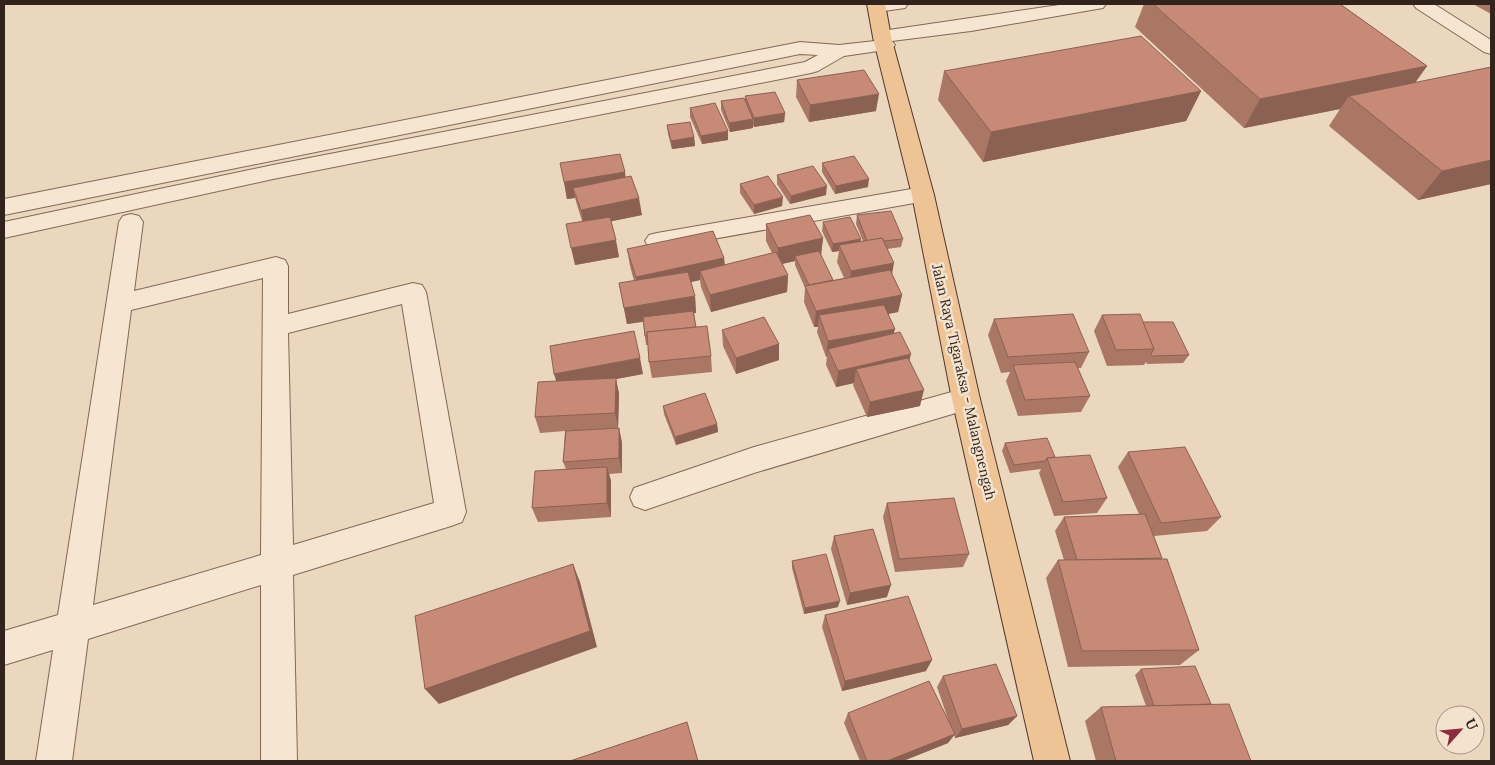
<svg xmlns="http://www.w3.org/2000/svg" width="1495" height="765" viewBox="0 0 1495 765" font-family="Lora,serif">
<rect width="100%" height="100%" fill="#ebd6be"/>
<g fill="none" stroke-linecap="round" stroke-linejoin="round">
<defs>
<g id="minor">
<polygon points="870,4 908,4 905,8 877,12 871,11 868,7"/>
<polygon points="1066,4 1106,4 1103,8 1097,9 971,31 892,41 895,45 892,49 844,56 818,71 811,73 273,179 4,238 4,222 273,165 805,62 818,55 800,54 4,215 4,199 800,42 839,45 875,41 873,37 875,33 882,31"/>
<polygon points="1413,4 1434,4 1491,40 1491,54 1484,52 1416,8"/>
<polygon points="923,187 931,190 934,195 931,200 657,249 649,247 645,241 649,235 657,233"/>
<path d="M131,214L139,216L143,222L134,291L276,257L285,260L288,266V314L413,283L422,285L426,292L466,512L462,522L451,526L293,575L297,761H261V585L88,639L72,761H36L53,650L4,665V631L58,615L119,222L123,216ZM263,278L261,555L93,605L131,310ZM402,304L434,503L293,545L288,333Z"/>
<polygon points="966,388 976,391 980,399 976,407 754,473 645,510 634,506 630,497 634,488 754,447"/>
</g>
<polygon id="major" points="867,4 885,4 891,37 934,195 980,399 1070,761 1034,761 952,399 912,195 873,37"/>
</defs>
<use href="#minor" stroke="#826858" stroke-width="2"/>
<use href="#major" stroke="#50372c" stroke-width="2"/>
<use href="#minor" fill="#f6e5d1" fill-rule="evenodd"/>
<use href="#major" fill="#eec497" fill-rule="evenodd"/>
</g>
<g fill="#ab7765">
<polygon points="1144,4 1340,4 1427,66 1415,83 1491,184 1418,200 1329,126 1340,109 1244,128 1135,27"/>
<polygon points="1473,4 1491,4 1491,14"/>
<polygon points="944,71 1201,91 1186,121 983,162 938,100"/>
<polygon points="797,80 876,111 809,122 796,97"/>
<polygon points="745,96 785,113 784,122 754,127 753,125 753,128 730,132 721,110 721,101 745,101"/>
<polygon points="690,108 728,140 702,144 690,117"/>
<polygon points="667,125 694,137 695,146 672,149 668,134"/>
<polygon points="822,163 868,187 835,194 822,172"/>
<polygon points="777,175 826,195 790,204 777,184"/>
<polygon points="626,177 642,215 611,221 619,257 575,265 582,221 575,198 567,199 564,182"/>
<polygon points="740,184 782,206 754,214 740,193"/>
<polygon points="857,215 903,239 901,247 887,249 892,275 902,295 898,312 888,314 894,334 910,361 920,406 867,417 853,385 854,383 836,387 826,365 827,356 826,357 817,332 818,327 814,327 804,302 805,288 795,265 795,261 782,264 788,275 787,292 711,312 701,287 700,280 691,282 695,296 696,313 694,313 696,327 711,356 712,372 652,378 649,362 648,345 646,345 643,322 627,324 619,283 634,281 630,266 627,249 724,258 725,265 772,253 766,241 766,224 823,238 821,255 833,280 844,278 837,262 839,251 832,252 822,231 823,222 861,239 860,242 863,241 856,224"/>
<polygon points="1102,315 1143,322 1189,355 1183,363 1147,364 1146,362 1144,365 1107,366 1094,331"/>
<polygon points="994,319 1089,352 1081,368 1078,368 1090,396 1081,412 1018,416 1006,381 1010,372 1001,373 988,335"/>
<polygon points="722,330 779,344 779,360 736,374 723,346"/>
<polygon points="643,374 616,379 619,394 618,428 619,428 622,443 622,473 609,474 611,481 611,517 538,522 532,508 566,469 563,462 565,431 540,433 535,417 557,381"/>
<polygon points="663,406 717,424 718,432 676,445 664,414"/>
<polygon points="1005,443 1055,457 1107,498 1097,513 1054,516 1039,473 1041,469 1010,473 1002,451"/>
<polygon points="1128,452 1221,517 1207,531 1154,536 1162,558 1161,559 1199,650 1180,665 1068,667 1046,578 1058,560 1064,560 1055,531 1064,517 1139,514 1118,467"/>
<polygon points="887,503 969,554 963,567 895,572 883,517"/>
<polygon points="834,536 887,597 847,605 831,549"/>
<polygon points="792,561 838,607 804,614 792,568"/>
<polygon points="825,615 926,671 842,691 822,627"/>
<polygon points="1141,669 1211,704 1251,761 1096,761 1085,721 1101,707 1146,706 1135,675"/>
<polygon points="943,676 1017,716 1008,725 955,738 954,735 948,743 903,761 860,761 844,723 848,713 950,725 937,687"/>
</g>
<g fill="#8b6153">
<polygon points="1427,66 1406,95 1349,96 1340,109 1244,128 1260,99"/>
<polygon points="1201,91 1186,121 983,162 991,132"/>
<polygon points="879,94 876,111 809,122 810,105"/>
<polygon points="785,113 784,122 754,127 754,118"/>
<polygon points="753,119 753,128 730,132 729,123"/>
<polygon points="728,131 728,140 702,144 701,136"/>
<polygon points="694,137 695,146 672,149 671,141"/>
<polygon points="1491,160 1491,184 1418,200 1442,171"/>
<polygon points="625,172 627,189 573,188 575,198 567,199 564,182"/>
<polygon points="869,179 868,187 835,194 836,186"/>
<polygon points="827,186 826,195 790,204 791,196"/>
<polygon points="783,197 782,206 754,214 754,205"/>
<polygon points="639,198 642,215 584,227 581,210"/>
<polygon points="823,238 821,255 795,256 795,261 777,265 778,248"/>
<polygon points="861,239 859,248 839,245 839,251 832,252 833,244"/>
<polygon points="616,240 619,257 575,265 571,248"/>
<polygon points="724,258 725,274 700,271 700,280 639,294 636,277"/>
<polygon points="894,263 891,280 848,288 851,271"/>
<polygon points="788,275 787,292 711,312 710,295"/>
<polygon points="902,295 898,312 823,326 819,315 818,327 814,327 816,311"/>
<polygon points="695,296 696,313 627,324 624,308"/>
<polygon points="895,329 891,345 828,349 827,356 826,357 828,341"/>
<polygon points="779,344 779,360 736,374 736,358"/>
<polygon points="911,354 907,370 856,369 854,383 836,387 838,371"/>
<polygon points="640,358 643,374 616,379 619,394 618,428 615,413 559,390 554,374"/>
<polygon points="924,390 920,406 867,417 870,402"/>
<polygon points="717,424 718,432 676,445 675,437"/>
<polygon points="619,428 622,443 622,473 619,458"/>
<polygon points="607,467 611,481 611,517 607,503"/>
<polygon points="573,564 580,582 597,647 439,704 425,689"/>
<polygon points="891,585 887,597 847,605 850,593"/>
<polygon points="840,601 838,607 804,614 805,608"/>
<polygon points="932,660 926,671 842,691 845,681"/>
<polygon points="1017,716 1008,725 955,738 962,729"/>
<polygon points="955,734 948,743 903,761 887,761"/>
</g>
<g fill="#c78a76" stroke="#8b6153">
<polygon points="1153,4 1340,4 1427,66 1260,99"/>
<polygon points="1141,36 1201,91 991,132 944,71"/>
<polygon points="1491,67 1491,160 1442,171 1349,96"/>
<polygon points="864,70 879,94 810,105 797,80"/>
<polygon points="775,92 785,113 754,118 745,96"/>
<polygon points="744,98 753,119 729,123 721,101"/>
<polygon points="715,103 728,131 701,136 690,108"/>
<polygon points="690,122 694,137 671,141 667,125"/>
<polygon points="620,154 625,172 564,182 560,163"/>
<polygon points="854,156 869,179 836,186 822,163"/>
<polygon points="813,166 827,186 791,196 777,175"/>
<polygon points="631,176 639,198 581,210 573,188"/>
<polygon points="768,176 783,197 754,205 740,184"/>
<polygon points="891,211 903,239 884,241 882,238 867,241 857,215"/>
<polygon points="810,215 823,238 778,248 766,224"/>
<polygon points="610,217 616,240 571,248 566,224"/>
<polygon points="850,217 861,239 833,244 823,222"/>
<polygon points="713,231 724,258 636,277 627,249"/>
<polygon points="882,238 894,263 851,271 839,245"/>
<polygon points="819,251 833,280 809,285 795,256"/>
<polygon points="776,252 788,275 710,295 700,271"/>
<polygon points="890,270 902,295 816,311 805,286"/>
<polygon points="688,272 695,296 624,308 619,283"/>
<polygon points="884,305 895,329 828,341 819,315"/>
<polygon points="693,311 696,327 647,332 647,336 645,336 643,317"/>
<polygon points="1073,314 1089,352 1008,357 994,319"/>
<polygon points="1140,314 1154,349 1116,350 1102,315"/>
<polygon points="764,317 779,344 736,358 722,330"/>
<polygon points="1143,322 1173,322 1189,355 1152,356 1151,354 1154,349"/>
<polygon points="707,326 711,356 649,362 647,332"/>
<polygon points="634,331 640,358 554,374 550,346"/>
<polygon points="900,332 911,354 838,371 828,349"/>
<polygon points="908,358 924,390 870,402 856,369"/>
<polygon points="1075,362 1090,396 1025,400 1013,365"/>
<polygon points="616,378 615,413 535,417 538,382"/>
<polygon points="705,393 717,424 675,437 663,406"/>
<polygon points="619,428 619,458 563,462 566,431"/>
<polygon points="1047,438 1055,457 1047,458 1045,461 1014,465 1005,443"/>
<polygon points="1185,447 1221,517 1161,523 1128,452"/>
<polygon points="1090,455 1107,498 1063,502 1047,458"/>
<polygon points="607,467 607,503 532,508 535,471"/>
<polygon points="954,498 969,554 899,559 887,503"/>
<polygon points="1145,514 1162,558 1077,560 1064,517"/>
<polygon points="873,529 891,585 850,593 834,536"/>
<polygon points="826,554 840,601 805,608 792,561"/>
<polygon points="1167,559 1199,650 1082,651 1058,560"/>
<polygon points="573,564 590,631 425,689 415,616"/>
<polygon points="908,596 932,660 845,681 825,615"/>
<polygon points="996,664 1017,716 962,729 943,676"/>
<polygon points="1195,666 1211,704 1154,706 1141,669"/>
<polygon points="929,681 955,734 887,761 867,761 848,713"/>
<polygon points="1229,704 1251,761 1116,761 1101,707"/>
<polygon points="687,722 698,761 570,761"/>
</g>
<g text-anchor="middle" stroke-width="5" stroke-linejoin="round" paint-order="stroke">
<g font-size="14" fill="#32231c" stroke="#f3e2cd">
<text transform="translate(964 382) rotate(77)" y="5">Jalan Raya Tigaraksa - Malangnengah</text>
</g>
</g>
<rect width="1495" height="765" fill="none" stroke="#32231c" stroke-width="10"/>
<g transform="translate(1460 730) rotate(63)"><circle r="24" fill="#f3e2cd" stroke="#a69686"/>
<path d="M0-4L9 19L0 12L-9 19Z" fill="#8e2b3c"/>
<text y="-8" font-size="14" font-weight="bold" text-anchor="middle" fill="#32231c">U</text>
</g>
</svg>
